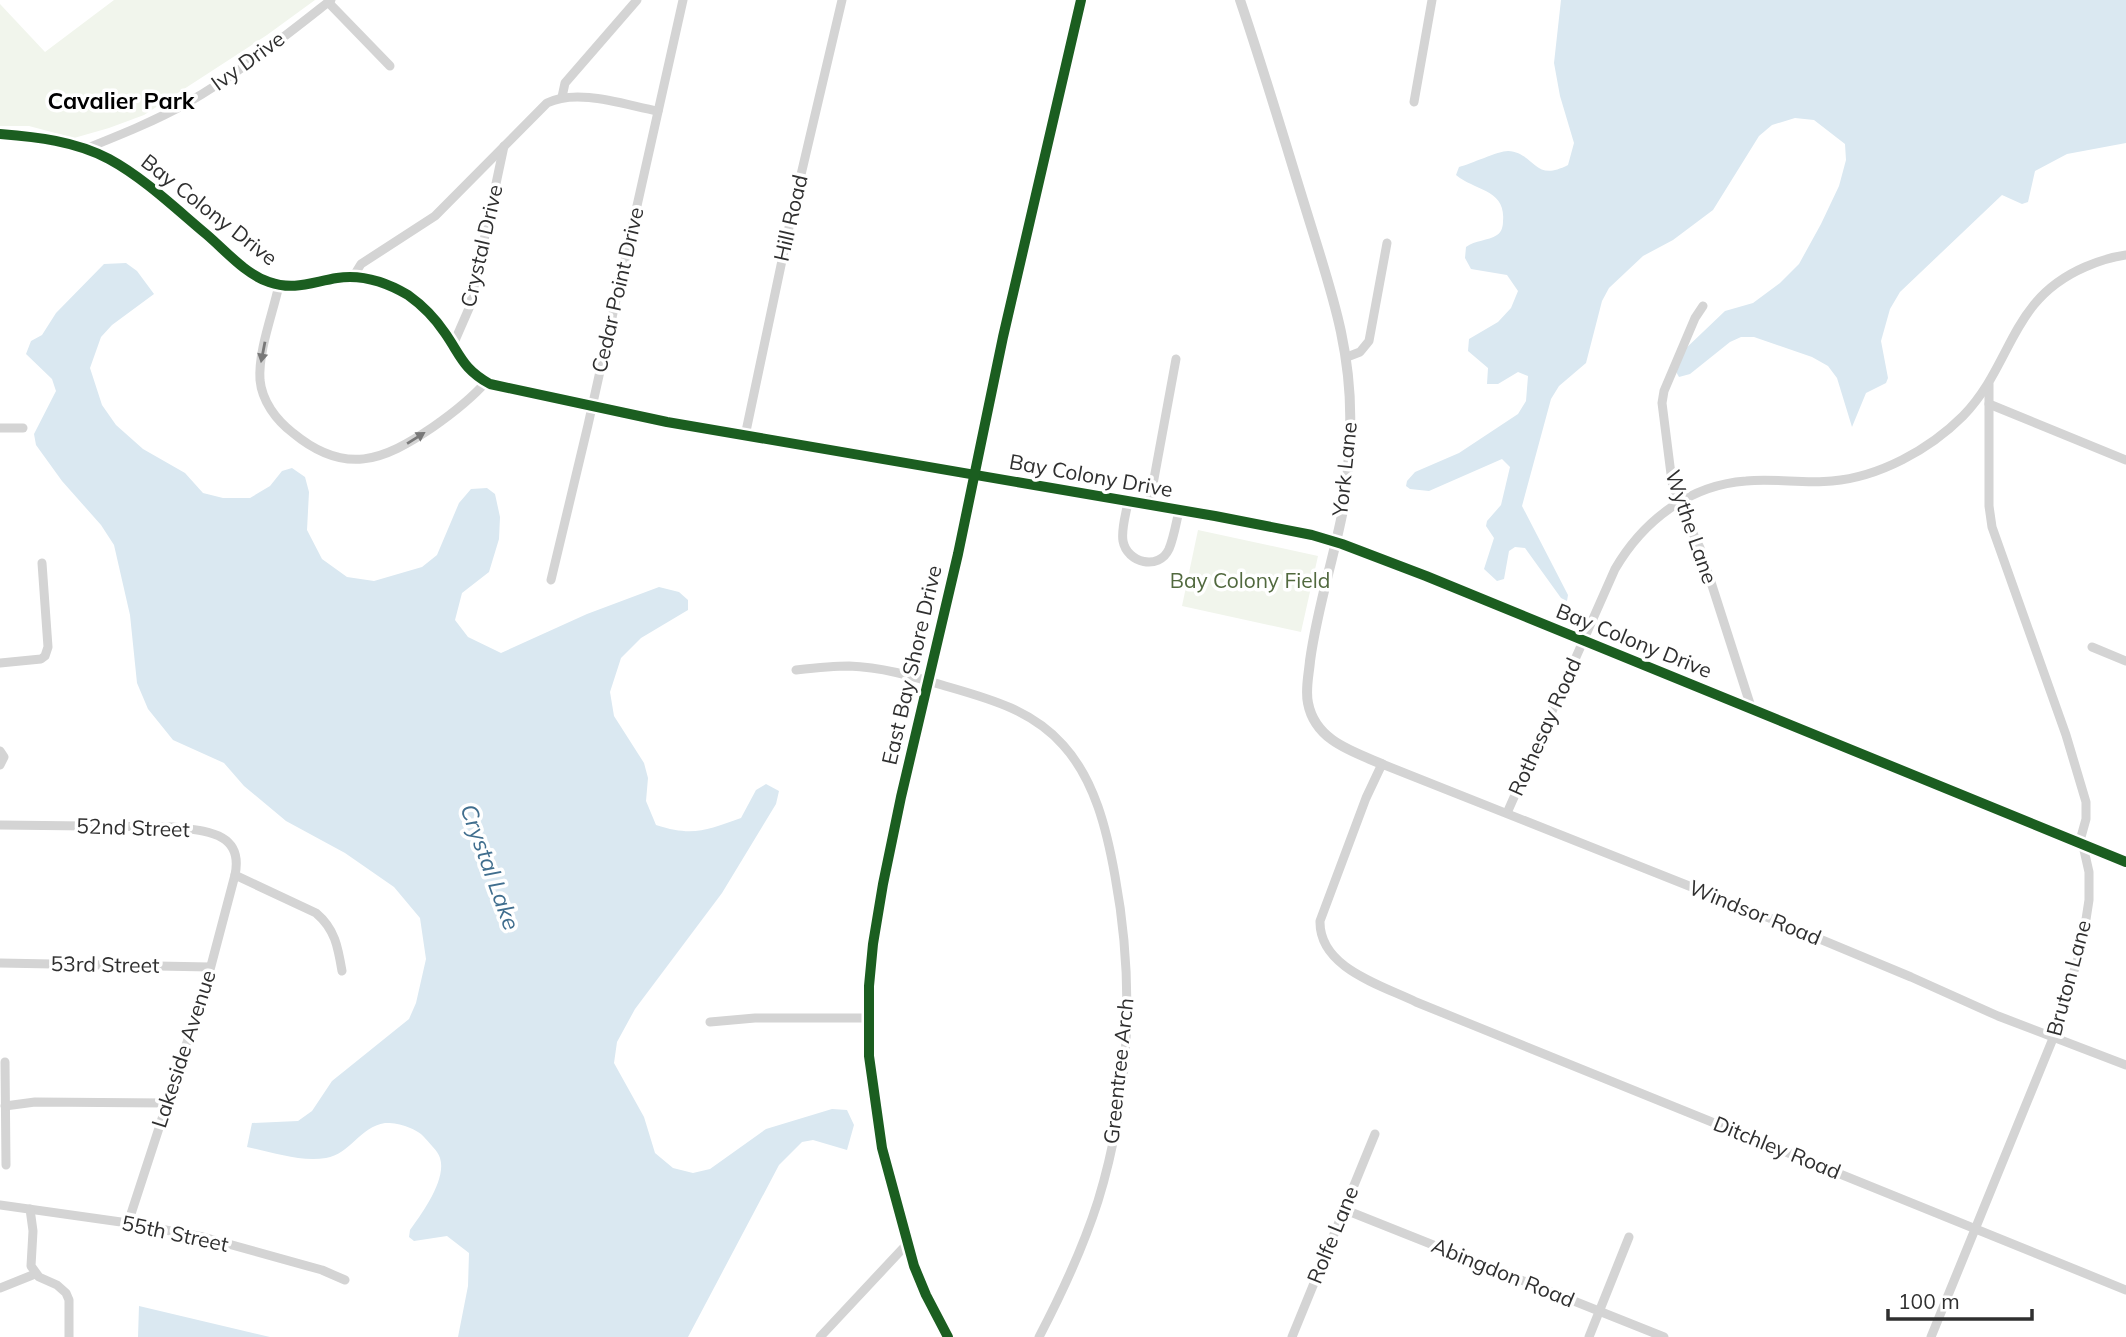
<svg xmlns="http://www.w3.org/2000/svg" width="2126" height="1337" viewBox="0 0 2126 1337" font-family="Mulish,sans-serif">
<rect width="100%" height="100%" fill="#fff"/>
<g fill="#f1f5ec">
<polygon points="114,0 315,0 267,35 144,115 109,128 74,138 29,126 0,126 0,4 45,52"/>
<polygon points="1198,530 1318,556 1301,632 1182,606"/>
</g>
<g fill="#dae8f1">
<path d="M1561,0H2126V143L2067,154L2035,171L2028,202L2022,204L2002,195L1900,292L1890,309L1881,341L1888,378L1886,383L1866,393L1852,427L1837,378L1828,366L1812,357L1754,337H1741L1730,342L1690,374L1679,377L1675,370L1682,352L1725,311L1753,303L1780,283L1799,264L1821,224L1839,186L1846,160L1845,144L1814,120L1795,118L1772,125L1759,136L1713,210L1673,240L1643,256L1609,288L1602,301L1586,363L1559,386L1551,399L1522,506L1568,595L1567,601L1561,598L1525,548L1515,547L1509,551L1504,579L1497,581L1484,569L1494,538L1486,526L1487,521L1501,505L1510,467L1502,459L1429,491L1410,489L1406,486L1407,481L1415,472L1459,453L1518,414L1526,401L1528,376L1518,372L1498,384H1487L1488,368L1468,351L1469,339L1498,322L1511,308L1518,291L1507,275L1471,269L1465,258L1466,247C1475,240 1488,241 1497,235C1502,232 1503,226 1503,221C1506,189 1475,191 1456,175L1459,167C1471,164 1498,151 1508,151C1536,153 1533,183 1568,165L1574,143L1560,96L1554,63Z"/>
<path d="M126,263L137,271L154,294L112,325L101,337L90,368L102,405L116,425L143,449L185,473L203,493L223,498H250L270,486L282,471L292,468L305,477L309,492L307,530L322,559L347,577L374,581L422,567L437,555L459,503L471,489L487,488L495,494L500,517L499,539L489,572L462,593L455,620L468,637L501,653L587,614L659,587L679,592L688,600V610L641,638L621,658L610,692L614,716L644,763L648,778L646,801L656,825C693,837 707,830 741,818L756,790L766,784L779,791L776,804L722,893L635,1009L617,1042L614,1063L644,1117L655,1153L673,1168L693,1173L710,1169L766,1129L832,1109L847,1110L854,1125L847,1150L813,1140L802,1142L779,1165L688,1337H458L468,1286L469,1253L447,1236L414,1241L409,1237L410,1230C422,1214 447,1179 440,1158C438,1151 429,1143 424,1137C417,1128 396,1122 385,1123C360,1127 350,1154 326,1158C299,1162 273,1152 247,1147L252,1123L298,1121L312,1111L332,1081L409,1019L416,1003L426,959L420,918L394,887L345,853L286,821L244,786L224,763L173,740L148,709L137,683L130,615L114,545L101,525L62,481L36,445L34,434L56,391L52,379L26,354L31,341L42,335L56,313L104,264Z"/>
<polygon points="139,1306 270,1337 138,1337"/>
</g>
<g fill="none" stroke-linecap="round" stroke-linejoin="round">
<g stroke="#d4d4d4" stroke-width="9">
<polyline points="328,2 390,66"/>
<polyline points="562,97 565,83 637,0"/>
<polyline points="1414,102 1432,0"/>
<path d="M0,134C37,137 75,141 109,159C144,178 175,208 206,234C225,250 245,274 269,282C294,291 312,282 337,278C362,274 386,282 408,295C422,305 435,318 445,333C461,356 463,369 490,384L667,422L1215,516L1312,535L1342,544L1426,576L2126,862"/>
<path d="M85,149C120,135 155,121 187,103C238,74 285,36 331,0"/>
<path d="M353,277L361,264L435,216L547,103C578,88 625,105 658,111"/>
<path d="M279,285C273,313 258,351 260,380C262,401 276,420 293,433C345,476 383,461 433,427C453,413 470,400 486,382"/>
<polyline points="1703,306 1695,318 1664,391 1662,403 1672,482 1678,502 1700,548 1752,710"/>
<polyline points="453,345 470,306 504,146"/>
<polyline points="1347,357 1360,352 1369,341 1387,243"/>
<polyline points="1989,404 2126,460"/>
<polyline points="0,428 23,428"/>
<polyline points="745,436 792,213 842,0"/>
<path d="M1128,502C1126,514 1121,529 1123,541C1127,563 1159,571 1169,549C1174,537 1176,523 1179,511"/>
<polyline points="1149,506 1176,359"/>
<polyline points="551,580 588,425 683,0"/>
<polyline points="2092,647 2126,661"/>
<polyline points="0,663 41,659 45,656 48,647 42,563"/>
<path d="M796,670C814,668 832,666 849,666C881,667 912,676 942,685C987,698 1031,709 1063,745C1095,780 1107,831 1115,876C1135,984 1130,1097 1098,1201C1083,1248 1062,1293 1039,1337"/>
<polyline points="0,751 4,757 0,765"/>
<path d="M1507,813L1615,569C1643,521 1689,485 1746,481C1775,478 1803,484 1832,481C1879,477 1929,450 1963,416C2014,363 2009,300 2085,267C2099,261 2111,257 2126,255"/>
<path d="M0,825L174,827C205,831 244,832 235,875L207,981L128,1223"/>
<path d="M235,875L316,913C335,929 338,947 342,971"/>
<polyline points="0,963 210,967"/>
<polyline points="710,1022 755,1018 869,1018"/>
<polyline points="5,1062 6,1165"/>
<path d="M2126,1065L1998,1016L1911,977L1762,915L1382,764L1366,798L1320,921C1319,968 1381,985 1416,1002L2126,1290"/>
<polyline points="5,1106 35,1102 166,1103"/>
<polyline points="0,1205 128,1223 203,1237 322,1270 345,1280"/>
<polyline points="30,1209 33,1231 31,1266 39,1277 57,1285 66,1293 69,1300 69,1337"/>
<polyline points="1343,1209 1664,1337"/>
<polyline points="0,1288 35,1274"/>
<polyline points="820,1337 907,1244"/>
<polyline points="948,1337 926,1295 914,1266 882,1148 869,1056 869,986 873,944 883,884 901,797 958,554 1003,337 1081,0"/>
<polyline points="1292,1337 1375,1134"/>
<polyline points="1589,1337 1629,1237"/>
<polyline points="1931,1337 2054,1036 2082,945 2089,900 2089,872 2081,837 2086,819 2086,802 2066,735 1992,527 1989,506 1989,384"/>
</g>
<path stroke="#d4d4d4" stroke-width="10" d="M1240,0C1264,71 1285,142 1307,213C1330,288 1353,350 1350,431C1349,457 1348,484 1343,510C1333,561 1317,609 1310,661C1309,674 1305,689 1308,703C1315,740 1351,751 1382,764"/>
<defs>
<g id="cycleway">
<path d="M0,134C37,137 75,141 109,159C144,178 175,208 206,234C225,250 245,274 269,282C294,291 312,282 337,278C362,274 386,282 408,295C422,305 435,318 445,333C461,356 463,369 490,384L667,422L1215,516L1312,535L1342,544L1426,576L2126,862"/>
<polyline points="948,1337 926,1295 914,1266 882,1148 869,1056 869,986 873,944 883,884 901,797 958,554 1003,337 1081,0"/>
</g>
</defs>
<use href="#cycleway" stroke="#fff" stroke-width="15"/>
<use href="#cycleway" stroke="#1b5e20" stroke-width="10"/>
</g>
<defs><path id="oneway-solid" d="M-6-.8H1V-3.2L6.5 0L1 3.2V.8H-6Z" transform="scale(1.75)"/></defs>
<g fill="#797979">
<use href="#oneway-solid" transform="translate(263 352) rotate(101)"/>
<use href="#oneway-solid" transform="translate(416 438) rotate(-32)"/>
</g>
<g text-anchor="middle" stroke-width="7" stroke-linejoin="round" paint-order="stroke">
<g font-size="21" fill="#2f2f2f" stroke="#fff">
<text transform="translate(248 61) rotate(-36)" y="7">Ivy Drive</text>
<text transform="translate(209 210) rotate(38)" y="7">Bay Colony Drive</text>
<text transform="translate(791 218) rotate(-77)" y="7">Hill Road</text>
<text transform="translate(482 246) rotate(-77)" y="7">Crystal Drive</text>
<text transform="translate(618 290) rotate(-77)" y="7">Cedar Point Drive</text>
<text transform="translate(1345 469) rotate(-84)" y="7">York Lane</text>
<text transform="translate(1091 476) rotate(10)" y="7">Bay Colony Drive</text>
<text transform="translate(1691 527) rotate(71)" y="7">Wythe Lane</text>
<text transform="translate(1634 641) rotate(22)" y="7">Bay Colony Drive</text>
<text transform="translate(912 665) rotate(-77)" y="7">East Bay Shore Drive</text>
<text transform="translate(1545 727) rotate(-66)" y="7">Rothesay Road</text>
<text transform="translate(133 828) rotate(2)" y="7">52nd Street</text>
<text transform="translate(1755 913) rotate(22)" y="7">Windsor Road</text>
<text transform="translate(105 965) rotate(1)" y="7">53rd Street</text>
<text transform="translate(2069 978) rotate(-75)" y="7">Bruton Lane</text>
<text transform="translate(184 1049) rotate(-72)" y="7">Lakeside Avenue</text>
<text transform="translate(1119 1071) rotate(-84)" y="7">Greentree Arch</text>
<text transform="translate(1777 1148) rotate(22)" y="7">Ditchley Road</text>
<text transform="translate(175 1234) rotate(12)" y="7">55th Street</text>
<text transform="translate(1333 1235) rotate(-68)" y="7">Rolfe Lane</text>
<text transform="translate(1503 1273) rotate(22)" y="7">Abingdon Road</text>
</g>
<g font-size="21" fill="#51693e" stroke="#fff">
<text x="1250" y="588">Bay Colony Field</text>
</g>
<g font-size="23" font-weight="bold" fill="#000" stroke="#fff">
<text x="121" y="109">Cavalier Park</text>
</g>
<g font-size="23" font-style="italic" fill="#406e8e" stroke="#fff">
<text transform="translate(490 867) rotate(70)" y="8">Crystal Lake</text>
</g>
</g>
<path d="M1888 1309v10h144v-10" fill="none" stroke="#2f2f2f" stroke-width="3.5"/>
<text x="1898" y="1309" font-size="21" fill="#2f2f2f" stroke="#ffffff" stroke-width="5" paint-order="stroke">100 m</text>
</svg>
